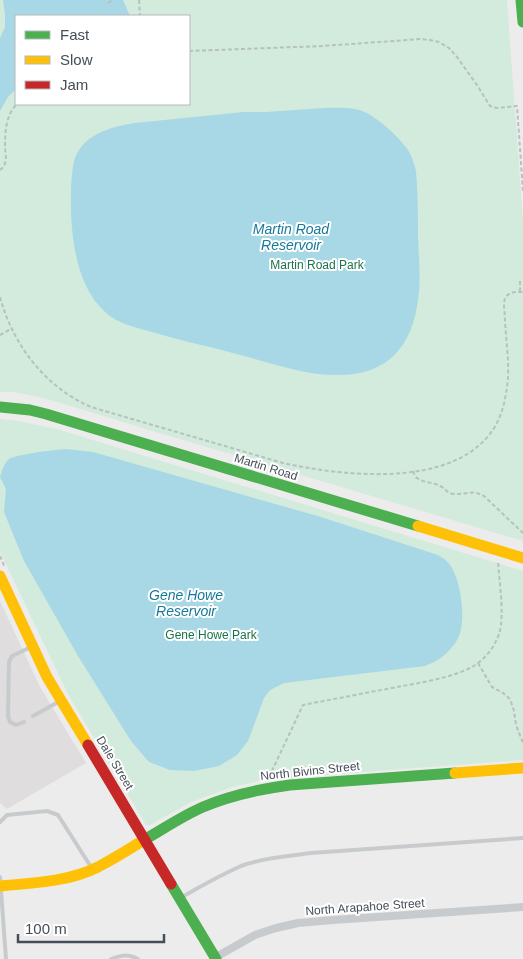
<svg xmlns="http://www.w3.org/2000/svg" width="523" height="959" viewBox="0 0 523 959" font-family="Helvetica,sans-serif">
<rect width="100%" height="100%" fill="#edecec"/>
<polygon fill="#dfdddd" points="0,601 40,687 86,763 7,809 0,803"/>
<g fill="#d2ebdc" fill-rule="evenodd">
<path d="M0,0H507L523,221V541L156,432L60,403L39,397L13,392H0ZM16,16H189V104H16Z"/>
<polygon points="0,419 19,421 60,430 523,571 523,760 268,779 232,787 191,802 150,825 146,825 68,694 0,552"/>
</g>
<g fill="#a8d8e6">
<polygon points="3,0 123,0 130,16 16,16 16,89 8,97 0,111 0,38 5,27 5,15"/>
<path d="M324,108C336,108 348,107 359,110C376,115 398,136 408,150C412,156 414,164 416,171C418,194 418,217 418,239C419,259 421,280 418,300C412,348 386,376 336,375C301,375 263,360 229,352C203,345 178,340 152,332C135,327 117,324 104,311C73,282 70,226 71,187C72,175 72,160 79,150C91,132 115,126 135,123L243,112H266Z"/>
<path d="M66,449L93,452L321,517L438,555C443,558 449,562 452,568C461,584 466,619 459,636C456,644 446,655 439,659C435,662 429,664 425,666L284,683L270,690L264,698L248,741L237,755L219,766L194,771L170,770L149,762L131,741L78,656L24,561L4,512L6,489L0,477C2,471 4,463 9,459C17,454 55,450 66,449Z"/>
</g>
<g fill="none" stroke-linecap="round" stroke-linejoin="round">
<g stroke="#b7c1be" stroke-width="2" stroke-dasharray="4 2.5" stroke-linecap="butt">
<polyline points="139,0 140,16"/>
<polyline points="108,3 113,0"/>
<polyline points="189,51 323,46 421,39 430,40 439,42 449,48 457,57 477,85 490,106 497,108 517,106 523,191"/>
<path d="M0,170C3,167 4,168 5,163C7,158 5,152 5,147C5,131 6,115 17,104"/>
<polyline points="520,281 520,291"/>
<path d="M0,297C13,345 45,387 91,407L283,463C342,476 447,488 489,435C499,423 504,407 506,393C511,369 506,344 505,320C505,313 503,305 505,298C510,291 516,292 523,292"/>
<polyline points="0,335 11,329"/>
<path d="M413,471C414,474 415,477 417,478C424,483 433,482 440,486C445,488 447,493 453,494C466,495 472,489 484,496L523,533"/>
<polyline points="0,556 5,568"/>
<polyline points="478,663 492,687 503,693 510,699 514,711 516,725 523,743"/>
<path d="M269,777L303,705C334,699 365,693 397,687C419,683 450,678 470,668C484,661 494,648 499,634C505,617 499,580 498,561"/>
</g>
<g stroke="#c8cbcd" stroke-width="4">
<polyline points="33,716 60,701"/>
<polyline points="24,722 16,725 10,722 8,716 9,662 12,656 31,647"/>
<polyline points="0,822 7,815 47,811 58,815 91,867"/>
<polyline points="0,877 6,959"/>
<path d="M182,897C201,886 221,875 241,866C263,858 288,856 311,853L523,838"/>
<path d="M111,959C121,955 128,954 138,959"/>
</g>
<polyline stroke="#c8cbcd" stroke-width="8" points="216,957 255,935 276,928 298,923 333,920 523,907"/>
<g stroke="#4caf50" stroke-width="11">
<polyline points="521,0 523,22"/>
<polyline points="0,407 30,410 46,414 418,526"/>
<path d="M142,841C162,830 182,816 203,807C231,795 260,789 290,785L455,773"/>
<polyline points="171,884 216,959"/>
</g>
<g stroke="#ffc107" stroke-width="11">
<polyline points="418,526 523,558"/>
<polyline points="0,576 47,677 88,745"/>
<polyline points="455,773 523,768"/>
<path d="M0,886C33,883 68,882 98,867C113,859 128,850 142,841"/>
</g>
<polyline stroke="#c62828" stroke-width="11" points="88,745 171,884"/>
</g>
<g text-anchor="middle" stroke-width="4" stroke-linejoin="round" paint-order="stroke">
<g font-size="12" fill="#1c724a" stroke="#fff">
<text x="317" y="269">Martin Road Park</text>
<text x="211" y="639">Gene Howe Park</text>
</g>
<g font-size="12" fill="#454e57" stroke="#fff">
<text transform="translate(266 467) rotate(17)" y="4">Martin Road</text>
<text transform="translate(115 763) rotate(59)" y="4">Dale Street</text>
<text transform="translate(310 771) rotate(-6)" y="4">North Bivins Street</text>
<text transform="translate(365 907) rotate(-4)" y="4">North Arapahoe Street</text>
</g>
<g font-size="14" font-style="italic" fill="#167999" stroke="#fff">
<text x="291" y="234">Martin Road<tspan x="291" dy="16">Reservoir</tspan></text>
<text x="186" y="600">Gene Howe<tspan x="186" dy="16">Reservoir</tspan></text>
</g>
</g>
<rect x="15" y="15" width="175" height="90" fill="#ffffff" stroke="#b5b8bc"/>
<rect x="25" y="31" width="25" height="8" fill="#4caf50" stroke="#b5b8bc"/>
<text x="60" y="40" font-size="15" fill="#454e57">Fast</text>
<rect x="25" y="56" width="25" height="8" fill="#ffc107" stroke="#b5b8bc"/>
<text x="60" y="65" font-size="15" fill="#454e57">Slow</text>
<rect x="25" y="81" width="25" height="8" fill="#c62828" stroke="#b5b8bc"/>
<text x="60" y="90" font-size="15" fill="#454e57">Jam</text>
<path d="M18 934v8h146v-8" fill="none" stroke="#454e57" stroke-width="2.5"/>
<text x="25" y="934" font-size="15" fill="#454e57" stroke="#ffffff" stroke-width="4" paint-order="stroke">100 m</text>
</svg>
